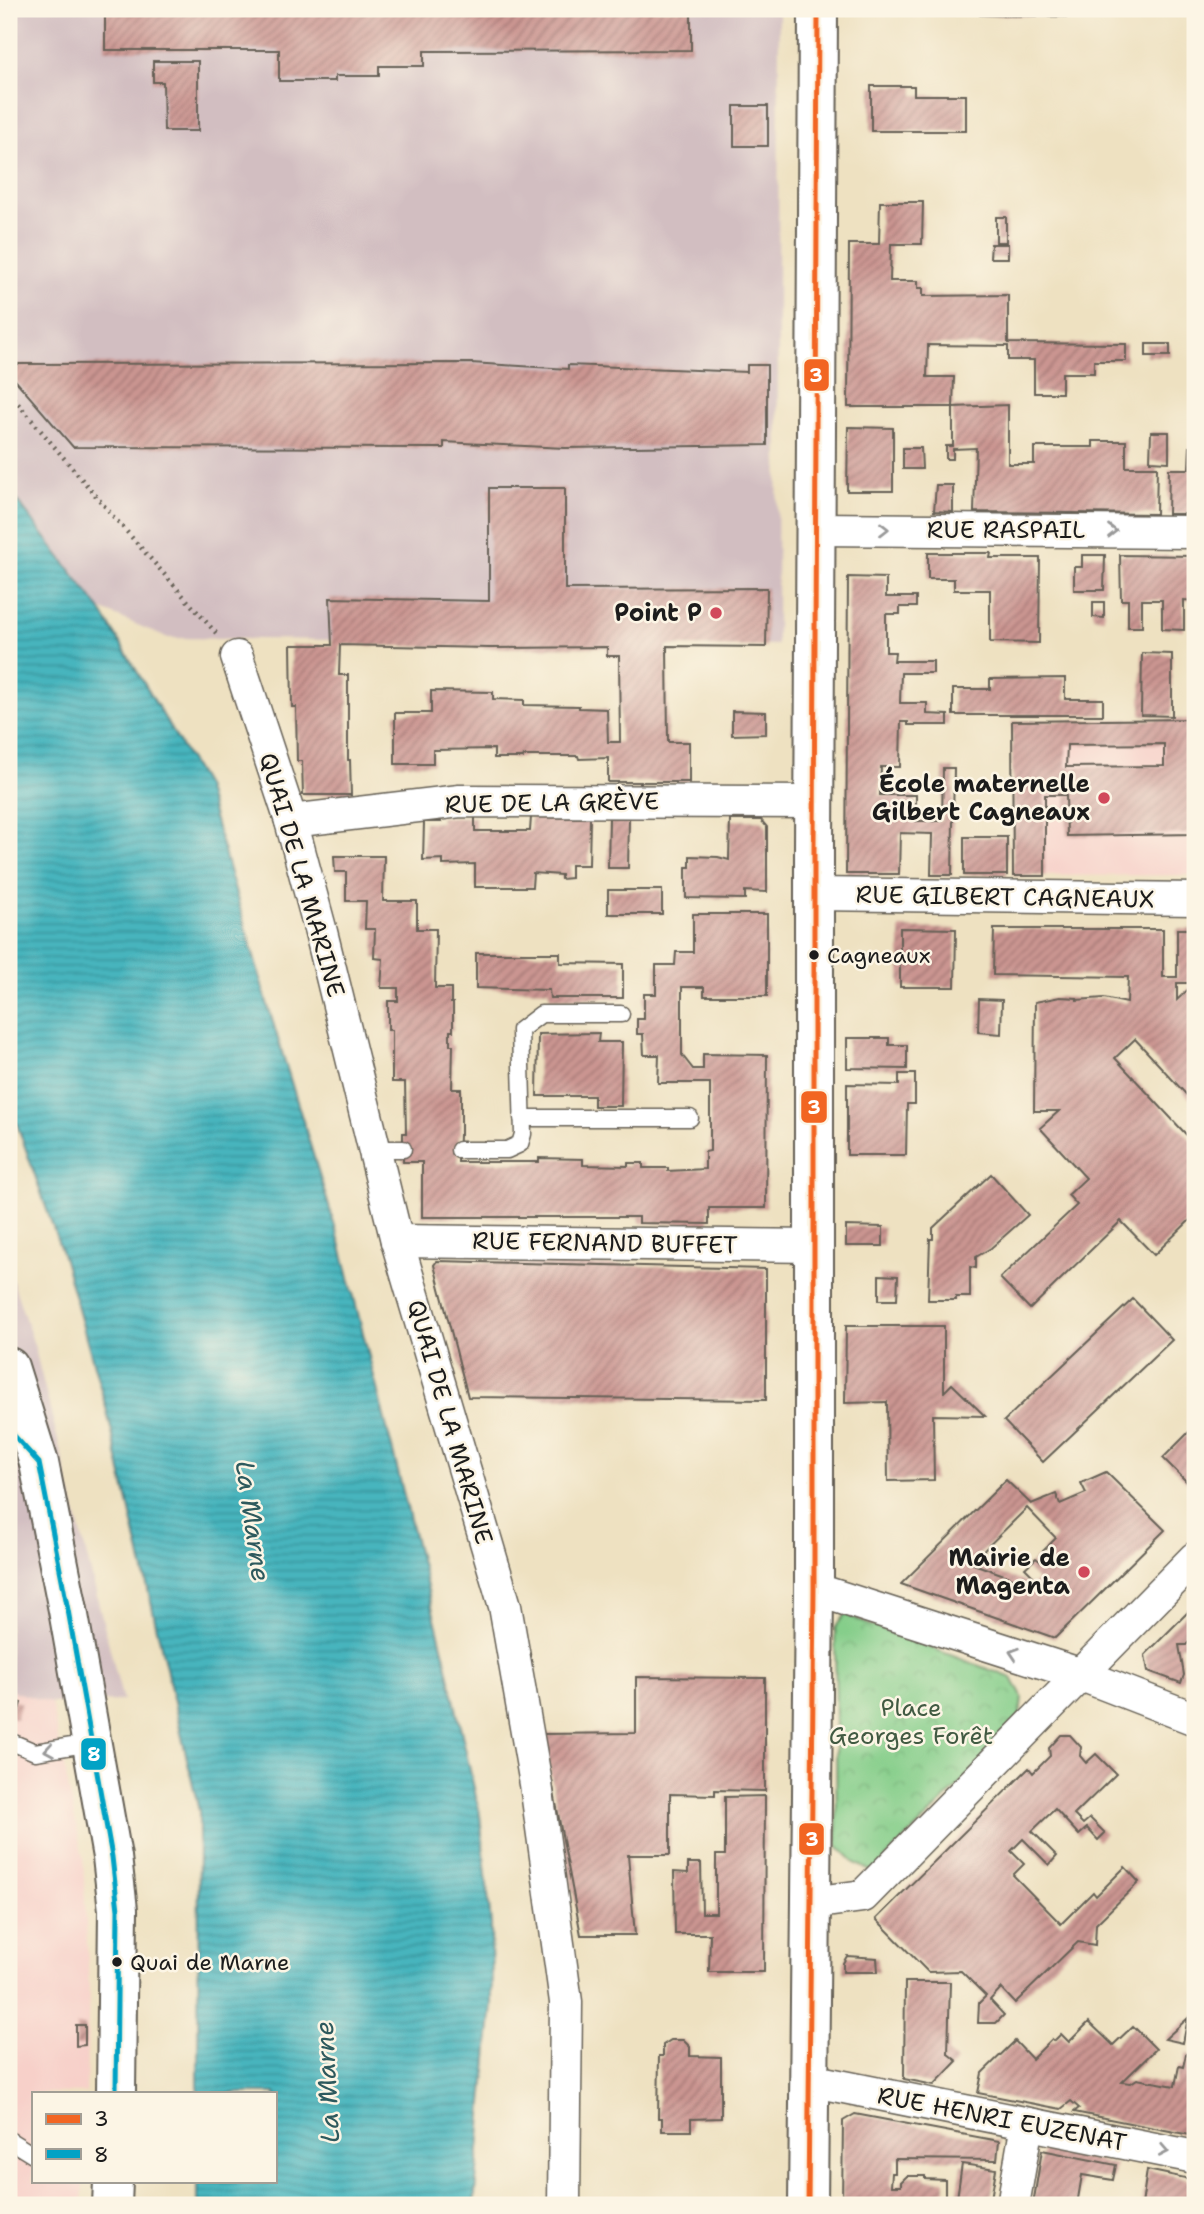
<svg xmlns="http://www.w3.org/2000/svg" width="1204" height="2214" viewBox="0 0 1204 2214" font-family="'Shantell Sans',sans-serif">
<defs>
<pattern id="park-crowns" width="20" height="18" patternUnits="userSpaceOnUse" patternTransform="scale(1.75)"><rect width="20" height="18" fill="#85ce8a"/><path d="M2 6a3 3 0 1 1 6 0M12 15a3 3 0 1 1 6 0" fill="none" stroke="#72b076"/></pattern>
<pattern id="water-rules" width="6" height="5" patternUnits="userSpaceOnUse" patternTransform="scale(1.75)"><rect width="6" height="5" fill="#46b5be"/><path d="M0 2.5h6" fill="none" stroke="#3a929a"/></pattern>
<pattern id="building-hatch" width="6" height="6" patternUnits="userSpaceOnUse" patternTransform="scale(1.75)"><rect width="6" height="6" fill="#cb9591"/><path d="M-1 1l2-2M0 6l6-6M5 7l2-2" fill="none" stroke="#a47976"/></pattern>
</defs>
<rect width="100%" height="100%" fill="#fcf5e5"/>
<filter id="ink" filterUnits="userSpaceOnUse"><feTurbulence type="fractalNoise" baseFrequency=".0143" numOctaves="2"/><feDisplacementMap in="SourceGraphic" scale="14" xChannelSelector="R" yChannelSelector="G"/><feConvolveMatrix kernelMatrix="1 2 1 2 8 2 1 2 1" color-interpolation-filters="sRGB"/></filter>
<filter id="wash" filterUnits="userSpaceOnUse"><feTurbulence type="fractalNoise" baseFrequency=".00686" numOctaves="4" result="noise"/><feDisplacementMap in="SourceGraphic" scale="28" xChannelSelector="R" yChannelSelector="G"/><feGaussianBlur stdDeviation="1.57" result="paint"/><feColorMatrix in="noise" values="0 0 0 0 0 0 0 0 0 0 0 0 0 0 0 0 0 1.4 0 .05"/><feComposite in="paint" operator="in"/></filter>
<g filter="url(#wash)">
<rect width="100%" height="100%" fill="#eee1c1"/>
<g fill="#f7d0c9">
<polygon points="1195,719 1195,875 1013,876 1012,721"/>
<polygon points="9,1690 51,1703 83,1858 89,1986 86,2093 33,2093 33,2181 83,2181 82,2205 9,2205"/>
</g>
<g fill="#d2bec1">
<polygon points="9,9 779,9 777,645 168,638 100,609 9,490"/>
<polygon points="9,1270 34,1345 123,1701 51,1703 9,1690"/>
</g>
<polygon fill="url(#park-crowns)" stroke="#507553" stroke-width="2" points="845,1614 862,1622 1012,1678 1022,1697 1019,1726 872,1872 855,1863 837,1845 835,1628"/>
<polygon fill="url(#water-rules)" stroke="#31686d" stroke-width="2" points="9,490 100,609 205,786 268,1006 341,1246 445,1658 480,1815 491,1924 492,2003 474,2205 198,2205 198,2181 275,2181 275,2093 198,2093 199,1811 107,1411 63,1256 9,1101"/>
<g id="blocks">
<g fill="url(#building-hatch)" fill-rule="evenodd">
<polygon points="105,9 691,9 691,50 424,51 424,66 379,66 379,76 335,76 335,81 279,81 279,50 105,50"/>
<polygon points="893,9 953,9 953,15 893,14"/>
<polygon points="980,9 1084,9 1084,17 980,15"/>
<polygon points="153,61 198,61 198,131 164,131 163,82 153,82"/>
<polygon points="871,86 914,86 914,95 966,95 966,131 871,131"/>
<rect x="734" y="106" width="34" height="40"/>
<polygon points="880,202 923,202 922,244 891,244 890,281 918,281 918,288 923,288 923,296 1008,295 1008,343 1126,344 1126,361 1094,361 1094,373 1062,373 1062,393 1034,393 1034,360 1008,360 1008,346 928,345 927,377 954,377 953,407 848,407 849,244 879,244"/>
<rect x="996" y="217" width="10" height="25"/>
<polygon points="991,244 1008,244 1008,258 990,258"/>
<rect x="1146" y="344" width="24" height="12"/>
<polygon points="471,363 568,369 568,365 747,372 747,365 767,365 767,445 565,448 444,442 444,448 73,447 9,373 9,364"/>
<polygon points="1008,405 1008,464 1034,464 1034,447 1093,447 1093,441 1126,441 1126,467 1157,467 1156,514 974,512 976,448 953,449 953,459 946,459 946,446 953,446 953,407"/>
<polygon points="848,427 893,428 893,491 847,491"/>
<polygon points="1151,432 1169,432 1169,462 1150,461"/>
<polygon points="1190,447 1195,447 1195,514 1168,514 1169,469 1189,469"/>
<polygon points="903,448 921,448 922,469 903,469"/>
<polygon points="936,485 953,485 953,512 934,511"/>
<polygon points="489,488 565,488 565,589 767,588 766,647 667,646 668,742 689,742 689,782 608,782 608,758 579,759 578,756 524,756 523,758 494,758 494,749 433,750 433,764 395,764 395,713 431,713 431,691 493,692 493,699 524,700 524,705 579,706 579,708 607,709 608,742 620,742 619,656 607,656 607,647 490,648 340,645 339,675 348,675 348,760 350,760 351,795 303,795 302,761 297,761 296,707 292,707 291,645 332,645 330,598 489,601"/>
<polygon points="928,553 991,553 990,558 1040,558 1039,643 990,642 990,590 954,590 954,579 928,579"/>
<polygon points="1082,555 1105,555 1104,590 1074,590 1074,567 1082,567"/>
<polygon points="1120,555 1195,556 1195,601 1184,600 1184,630 1162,629 1162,600 1142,600 1142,627 1128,627 1128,600 1121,600"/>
<polygon points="848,577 886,578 886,597 916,597 916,607 900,607 900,614 886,614 886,652 895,652 894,661 933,661 933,673 901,673 900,703 927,703 927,714 948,715 948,725 908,725 908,722 901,722 900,767 881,767 880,795 916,795 916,821 942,821 943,768 954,768 952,875 931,875 932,834 900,833 899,874 846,874"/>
<polygon points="1093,602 1104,602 1104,618 1093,617"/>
<polygon points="1142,653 1172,654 1172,716 1141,715"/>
<polygon points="1065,678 1065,699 1103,699 1103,715 953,715 953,689 990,689 990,679"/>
<polygon points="732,711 766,712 766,734 732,735"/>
<path d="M1195,719V834L1067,836L1066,795H1045V876H1013L1012,721ZM1164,744V766L1066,767L1067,745Z"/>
<polygon points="440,817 475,817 475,831 530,831 531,817 590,818 589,865 571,865 571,878 561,879 561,875 533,873 532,887 475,887 475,864 443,865 443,859 423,860 424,822 441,822"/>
<polygon points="609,818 629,818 628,868 608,868"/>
<polygon points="730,820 761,820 767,827 767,892 745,891 745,899 686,898 686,867 690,867 690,856 718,857 729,860"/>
<rect x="964" y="837" width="43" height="38"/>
<polygon points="334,856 384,856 383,901 417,901 417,929 436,929 435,988 451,988 451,1003 453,1003 453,1031 450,1031 450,1045 453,1045 452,1089 461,1089 461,1135 459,1135 458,1162 539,1162 539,1158 583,1159 583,1165 628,1166 628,1163 643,1163 643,1168 668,1168 668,1171 705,1169 705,1152 710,1151 710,1083 658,1083 659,1055 644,1055 643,1034 637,1034 637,1019 644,1019 644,994 656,994 656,965 675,965 676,952 693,952 693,914 767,914 767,996 704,996 704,987 682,987 682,1055 693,1069 703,1069 703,1054 767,1055 766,1208 709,1208 709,1224 639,1223 639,1217 422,1217 422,1162 403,1162 403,1133 406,1133 405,1082 392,1082 392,1030 388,1030 388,1001 398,1001 398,988 381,988 383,959 374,958 375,929 365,929 366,901 346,901 346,872 335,872"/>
<rect x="608" y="890" width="54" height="24"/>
<polygon points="900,928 956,929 955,987 900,987"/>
<polygon points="994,929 1163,929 1163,977 1177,977 1177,929 1195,929 1195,981 1193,983 1177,983 1177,1000 1195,983 1195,1104 1135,1039 1115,1058 1195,1144 1195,1215 1154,1255 1121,1221 1030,1309 1000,1278 1077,1205 1068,1195 1086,1178 1040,1128 1059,1111 1034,1111 1035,1002 1060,997 1077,998 1077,1000 1104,998 1127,1003 1128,977 993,975"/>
<polygon points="476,953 560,953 560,963 623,964 623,998 550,998 549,990 476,988"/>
<polygon points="979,999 1002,1000 1001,1034 978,1032"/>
<polygon points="599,1033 598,1042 622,1042 621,1106 594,1106 594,1096 537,1096 538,1034"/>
<polygon points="847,1038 889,1038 889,1045 907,1045 907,1069 847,1068"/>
<polygon points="899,1074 915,1074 915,1104 907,1104 906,1155 847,1155 847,1084 899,1085"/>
<polygon points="991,1174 1028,1215 991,1248 976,1257 976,1268 970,1267 970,1297 956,1297 956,1300 928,1300 930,1239 933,1239 933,1228"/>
<polygon points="846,1226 883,1227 883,1246 846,1246"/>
<polygon points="437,1261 766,1269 766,1400 468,1397 434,1265"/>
<polygon points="879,1275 898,1276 897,1300 879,1300"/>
<polygon points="1133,1299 1172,1340 1043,1462 1004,1421"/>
<polygon points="846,1326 944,1326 944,1392 952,1384 985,1416 933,1415 934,1480 888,1481 887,1402 845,1403"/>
<polygon points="1195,1426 1195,1490 1163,1458"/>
<path d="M1106,1472L1165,1530L1055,1638L901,1584L1006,1480L1031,1504L1056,1494L1060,1504L1086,1493L1081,1483ZM1027,1508L1056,1538L1043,1551L1047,1556L1041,1562L1036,1558L1025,1568L1037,1580L1032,1585L971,1563Z"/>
<polygon points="1195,1605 1195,1636 1186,1645 1179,1645 1184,1675 1181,1683 1148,1671 1145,1655"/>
<polygon points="636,1677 765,1678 765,1791 715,1790 715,1795 670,1794 670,1855 628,1855 635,1935 581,1935 543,1734 636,1733"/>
<polygon points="9,1699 21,1703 16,1719 9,1717"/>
<polygon points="1061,1735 1070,1735 1081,1747 1080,1756 1086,1763 1096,1754 1116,1774 1074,1815 1083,1824 1090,1818 1105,1833 1098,1840 1087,1828 1079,1835 1055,1809 1032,1831 1057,1856 1049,1865 1023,1839 1011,1851 1024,1864 1013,1875 1061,1924 1093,1892 1096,1896 1125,1867 1139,1882 1096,1924 1095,1945 1078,1942 1015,2003 1001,1988 990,2000 1004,2015 996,2023 978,2023 979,2003 986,1996 961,1971 928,1972 876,1919 1029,1768 1033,1773 1050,1756 1049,1748"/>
<polygon points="765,1796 764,1972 709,1972 710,1934 675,1934 674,1872 688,1873 688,1863 701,1863 702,1913 716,1913 716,1855 725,1855 725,1797"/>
<polygon points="847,1956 877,1958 878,1972 843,1972 843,1963"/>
<polygon points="905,1982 950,1982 948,2054 957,2061 934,2085 904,2079"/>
<polygon points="1188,2018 1183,2043 1165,2039"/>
<polygon points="1089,2022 1113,2045 1133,2026 1156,2049 1122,2082 1131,2083 1137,2079 1175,2086 1179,2066 1183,2067 1186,2054 1195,2056 1195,2136 1074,2112 1079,2108 1071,2101 1061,2109 978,2093 982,2073 1015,2041 1032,2059 1052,2039 1054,2041 1061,2034 1069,2042"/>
<polygon points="76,2025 85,2025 85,2045 76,2046"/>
<polygon points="671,2040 683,2040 690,2047 690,2056 721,2057 721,2118 691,2119 691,2131 662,2131 662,2118 658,2118 659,2056 663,2056 663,2045"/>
<polygon points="855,2114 999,2141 997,2160 895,2159 895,2173 892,2173 891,2186 901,2186 901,2182 907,2176 925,2176 925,2179 945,2180 945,2205 842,2205 843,2121"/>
<polygon points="1042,2150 1116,2165 1113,2180 1082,2175 1077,2205 1033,2205"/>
<polygon points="962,2164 996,2169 990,2205 956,2205"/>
<polygon points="1147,2170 1195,2180 1195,2205 1142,2205"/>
</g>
</g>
</g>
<g filter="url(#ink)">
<use href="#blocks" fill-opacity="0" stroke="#666156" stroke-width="2"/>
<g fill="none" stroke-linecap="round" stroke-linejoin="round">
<defs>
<g id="lane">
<polyline points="522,1118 690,1118"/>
<polyline points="374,1149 403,1149"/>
<polyline points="459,1150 507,1150 520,1144 523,1134 520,1030 541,1014 621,1014"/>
<polyline points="9,1741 35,1752 91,1743"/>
<polyline points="9,2140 33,2155"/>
</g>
<g id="street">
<polyline points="816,529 1195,532"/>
<polyline points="237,657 291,821 321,932 397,1241 505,1606 536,1784 566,2002 564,2205"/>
<polyline points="291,821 460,801 815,802"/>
<polyline points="814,894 1195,899"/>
<polyline points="397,1241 814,1246"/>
<polyline points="814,1589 1079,1674 1195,1719"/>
<polyline points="811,1903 863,1896 1195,1558"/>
<polyline points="809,2080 1195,2157"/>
<polyline points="1013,2205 1027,2124"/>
</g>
<g id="secondary">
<polyline points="9,1367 39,1463 68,1610 112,1857 118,1910 116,2093"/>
<polyline points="112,2205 113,2181"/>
<polyline points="808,2205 814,1589 814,849 818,9"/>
</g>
</defs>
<use href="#lane" stroke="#666156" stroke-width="19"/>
<use href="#street" stroke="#666156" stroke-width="35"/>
<use href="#secondary" stroke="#666156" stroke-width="42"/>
<polyline stroke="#666156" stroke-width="4.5" stroke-dasharray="2 5" stroke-linecap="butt" points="9,393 112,515 216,633"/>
<use href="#lane" stroke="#fff" stroke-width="16"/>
<use href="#street" stroke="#fff" stroke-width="32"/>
<use href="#secondary" stroke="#fff" stroke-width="38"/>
<defs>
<polyline id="bus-1" points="808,2205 814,1589 814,849 818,9"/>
<polyline id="bus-2" points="9,1430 39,1463 68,1610 112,1857 118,1910 116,2093"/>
</defs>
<use href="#bus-1" stroke="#fcf5e5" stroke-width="10"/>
<use href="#bus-2" stroke="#fcf5e5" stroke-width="10"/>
<use href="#bus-1" stroke="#f26522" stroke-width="5"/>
<use href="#bus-2" stroke="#01a2c5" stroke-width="5"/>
</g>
<defs><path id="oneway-chevron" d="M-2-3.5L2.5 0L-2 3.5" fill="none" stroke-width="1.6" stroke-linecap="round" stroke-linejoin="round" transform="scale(1.75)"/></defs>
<g stroke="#999">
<use href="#oneway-chevron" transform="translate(884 529)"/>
<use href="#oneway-chevron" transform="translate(1112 531)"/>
<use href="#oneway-chevron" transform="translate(1014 1653) rotate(-162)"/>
<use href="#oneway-chevron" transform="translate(49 1750) rotate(171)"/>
<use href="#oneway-chevron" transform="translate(1164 2151) rotate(11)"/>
</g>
</g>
<g fill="#d1495b" stroke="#fcf5e5" stroke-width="2.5">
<circle cx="716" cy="613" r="7"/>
<circle cx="1104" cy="798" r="7"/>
<circle cx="1084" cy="1572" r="7"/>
</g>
<g fill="#1c1c1c" stroke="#fcf5e5" stroke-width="2.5">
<circle cx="814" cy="955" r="6"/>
<circle cx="117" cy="1962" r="6"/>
</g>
<g text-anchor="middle" stroke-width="5" stroke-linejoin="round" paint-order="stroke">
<g font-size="22" fill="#1c1c1c" stroke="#fcf5e5" text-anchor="start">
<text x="827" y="963">Cagneaux</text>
<text x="130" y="1970">Quai de Marne</text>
</g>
<g font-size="24" fill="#1c1c1c" stroke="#fcf5e5">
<text x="1006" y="538">RUE RASPAIL</text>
<text transform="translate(552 803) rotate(-1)" y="8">RUE DE LA GRÈVE</text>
<text transform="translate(302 875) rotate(74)" y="8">QUAI DE LA MARINE</text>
<text transform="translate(1005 897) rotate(1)" y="8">RUE GILBERT CAGNEAUX</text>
<text transform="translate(605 1243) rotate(1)" y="8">RUE FERNAND BUFFET</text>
<text transform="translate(450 1422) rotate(74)" y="8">QUAI DE LA MARINE</text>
<text transform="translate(1002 2119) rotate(11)" y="8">RUE HENRI EUZENAT</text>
</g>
<g font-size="24" font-weight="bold" fill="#1c1c1c" stroke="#fcf5e5" text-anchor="end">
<text x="702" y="621">Point P</text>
<text x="1090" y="792">École maternelle<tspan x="1090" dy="28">Gilbert Cagneaux</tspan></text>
<text x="1070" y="1566">Mairie de<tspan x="1070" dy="28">Magenta</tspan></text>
</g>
<g font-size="24" fill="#415a42" stroke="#fcf5e5">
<text x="911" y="1716">Place<tspan x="911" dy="28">Georges Forêt</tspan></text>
</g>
<g font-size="26" font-style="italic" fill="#2d595d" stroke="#fcf5e5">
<text transform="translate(253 1521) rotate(82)" y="9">La Marne</text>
<text transform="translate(327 2082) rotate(-93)" y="9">La Marne</text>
</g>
</g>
<g stroke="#fcf5e5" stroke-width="2.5">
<rect x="803" y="358" width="27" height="34" rx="7" fill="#f26522"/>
<rect x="800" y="1090" width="28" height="34" rx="7" fill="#f26522"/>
<rect x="80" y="1737" width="27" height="34" rx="7" fill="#01a2c5"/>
<rect x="798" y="1822" width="27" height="34" rx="7" fill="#f26522"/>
</g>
<g font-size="19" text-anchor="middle" font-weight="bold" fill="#fff">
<text x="816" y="382">3</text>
<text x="814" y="1114">3</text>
<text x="94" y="1761">8</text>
<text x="812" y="1846">3</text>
</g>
<rect width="1204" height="2214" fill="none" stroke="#fcf5e5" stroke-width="35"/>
<rect x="32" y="2092" width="245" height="91" fill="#fcf5e5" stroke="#a29e95" stroke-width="2"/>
<rect x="46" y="2114" width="35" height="10" fill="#f26522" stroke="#a29e95" stroke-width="2"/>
<text x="94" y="2126" font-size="21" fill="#1c1c1c">3</text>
<rect x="46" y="2149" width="35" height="10" fill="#01a2c5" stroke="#a29e95" stroke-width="2"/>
<text x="94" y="2162" font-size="21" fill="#1c1c1c">8</text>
</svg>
